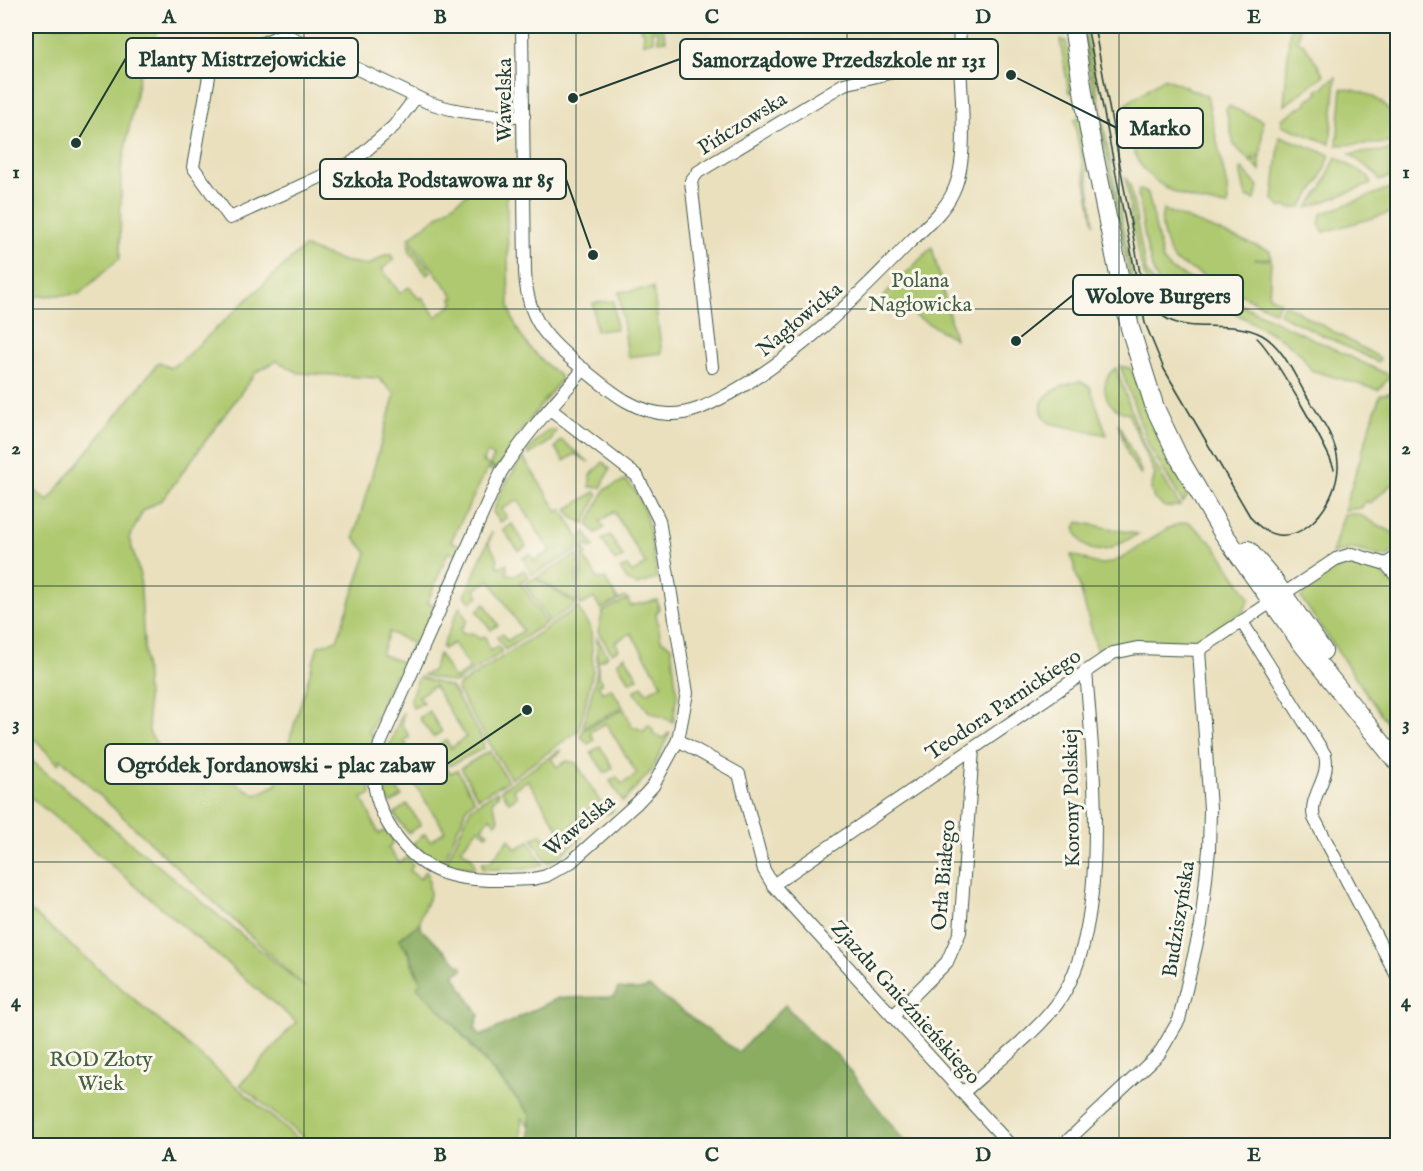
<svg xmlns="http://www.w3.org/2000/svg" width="1423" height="1171" viewBox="0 0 1423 1171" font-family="'IM FELL English',serif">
<rect width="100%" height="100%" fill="#fbf7ec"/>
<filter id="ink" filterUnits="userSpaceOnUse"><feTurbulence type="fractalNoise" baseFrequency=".0167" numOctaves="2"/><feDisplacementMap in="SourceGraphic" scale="12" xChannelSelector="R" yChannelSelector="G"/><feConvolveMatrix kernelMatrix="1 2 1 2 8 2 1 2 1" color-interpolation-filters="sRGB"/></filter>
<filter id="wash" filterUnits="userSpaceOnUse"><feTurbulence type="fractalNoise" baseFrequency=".008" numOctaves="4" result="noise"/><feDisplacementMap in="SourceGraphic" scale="24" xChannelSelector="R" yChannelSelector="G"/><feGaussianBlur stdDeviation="1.35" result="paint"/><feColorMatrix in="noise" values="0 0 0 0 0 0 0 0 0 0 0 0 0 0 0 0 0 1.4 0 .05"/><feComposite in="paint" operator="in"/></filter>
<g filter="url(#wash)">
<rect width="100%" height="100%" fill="#eae0be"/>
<g fill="#afc96f" stroke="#678352" stroke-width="1.5" fill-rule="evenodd">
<polygon points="26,26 160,26 141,67 121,170 120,258 79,294 26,297"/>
<polygon points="641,26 662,26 666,40 658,41 658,31 652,31 654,41 643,43 644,31 641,31"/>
<polygon points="1081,26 1084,26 1100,106 1096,106"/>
<polygon points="1290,26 1299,26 1299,36 1296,40 1305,45 1324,75 1284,106"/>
<polygon points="1060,40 1066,41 1075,90 1069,93"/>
<polygon points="1336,77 1330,144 1282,125 1282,119 1307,103 1306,100 1318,94 1317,91"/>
<path d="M1164,78L1207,96L1227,187L1228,206C1196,203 1153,190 1137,159C1129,144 1129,121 1126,104Z"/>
<path d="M1342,88C1376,93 1398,106 1397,143L1337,145Z"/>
<polygon points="1229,106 1263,121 1261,156 1256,155 1250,160 1260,158 1260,171 1234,145 1226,109"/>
<polygon points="1098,113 1101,113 1141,322 1138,323"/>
<polygon points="1081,116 1090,169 1087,171 1094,224 1074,119"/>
<polygon points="1280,136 1330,155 1319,182 1300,208 1288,208 1287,206 1281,208 1273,199"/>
<polygon points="1392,150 1394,175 1379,181 1376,174 1350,154"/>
<polygon points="1336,157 1369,177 1371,184 1307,208 1322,188"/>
<polygon points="1242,169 1258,186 1255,200 1246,197 1240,170"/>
<path d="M506,171L509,307C517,338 536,357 560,376V381L517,436L515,444L497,469L490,464L494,457L488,453L482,461L496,470L495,472L488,469L486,472L451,541L461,546L457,555L448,552L427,603L435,605L419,640L414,644L403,678L394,675L369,733L377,738L371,756L362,757L360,782L369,784L371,795L362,798L379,834L387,830L394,841L388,848L399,862L407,858L413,865L410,871L420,879L425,871L428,874L430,895L421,915L420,923L400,939C411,955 413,972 423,985C455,1030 493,1072 530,1114V1126L521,1118L522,1145H313L240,1085L296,1022L26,793V756L306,988L61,759L58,764L26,730V484L48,501L159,362L170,368L182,360L304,247L343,261L369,265L385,255H391L394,260L382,269L400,293L409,287L419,299L422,297L436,317L454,303L451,298H455L409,238L491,176ZM277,361L299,373L378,378L395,394L354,537L367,553L337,640L318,646L276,785L256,795L182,751L160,750L149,732L140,575L129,538L143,511L163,499L256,372ZM389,632L412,643L404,663L381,654Z"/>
<path d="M1125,177L1130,185L1146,271L1167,304L1166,311C1135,281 1133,217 1125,177Z"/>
<polygon points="1393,187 1397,191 1397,211 1324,232 1319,225 1321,214"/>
<path d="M1139,189L1148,193L1163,261L1172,270L1231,300L1227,308L1194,307L1190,301C1184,300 1177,304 1172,300C1148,285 1143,221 1138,195Z"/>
<path d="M1164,210L1270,251L1271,258L1254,259L1271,260L1269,296L1280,302L1275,312L1175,261C1167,252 1157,220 1164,210Z"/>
<polygon points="408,241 431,272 427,275 410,253"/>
<polygon points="932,247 955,339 883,297"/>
<polygon points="653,288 662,353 628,357 619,292"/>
<polygon points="614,301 616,329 596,331 593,303"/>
<polygon points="1235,302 1391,376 1378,390 1311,370 1301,354 1282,339 1231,311"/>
<polygon points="1284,304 1377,356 1380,359 1378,362 1279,314"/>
<polygon points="1120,366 1129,368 1134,374 1159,439 1187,492 1187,497 1183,503 1149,446"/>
<path d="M1116,368L1145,448L1180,506L1165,507L1154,499L1151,489L1155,474L1128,413C1105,411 1096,381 1116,368Z"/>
<path d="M1080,381L1090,387L1107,435L1049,423C1026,398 1061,385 1080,381Z"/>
<polygon points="1397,391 1397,480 1370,503 1366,501 1361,508 1344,510 1380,395"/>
<polygon points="1118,423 1142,473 1141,476 1128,455"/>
<polygon points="548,430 556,430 551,441 529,455 527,451"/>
<polygon points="561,440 589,462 575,454 564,461 555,448"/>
<polygon points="523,457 558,512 562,509 579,538 578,550 532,575 523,558 530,554 534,561 550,551 518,500 502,509 507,518 500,522 493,512 502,489"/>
<polygon points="603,462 610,469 601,488 590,487 590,476"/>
<path d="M626,480C651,505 651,546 657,579L637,585L628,581L620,569L627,566L632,573L646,564L614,512L600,521L604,528L596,533L588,525L605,489Z"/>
<polygon points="595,492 598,494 585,523 573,518 567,509"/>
<polygon points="1344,514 1358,514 1397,535 1397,549 1386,557 1353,549 1332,554"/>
<path d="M1078,522L1138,534C1115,547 1087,566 1075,528Z"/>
<path d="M1189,522L1214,545L1250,598L1243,612L1205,637L1189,643L1142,641L1097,650L1071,555C1082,555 1090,565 1102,564C1134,561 1156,525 1189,522Z"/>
<polygon points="512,524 526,546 519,551 503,530"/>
<polygon points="492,532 489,544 498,559 496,563 499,567 507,564 507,574 516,575 524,570 529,577 520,582 546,623 505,650 497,637 502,634 507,641 523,631 490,580 475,589 479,596 470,602 465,595"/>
<polygon points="585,532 594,546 591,549 588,545 583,548 587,555 584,557 598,579 605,579 618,600 626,597 601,609 594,598 581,605 579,603 583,535"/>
<polygon points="610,535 623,557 615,561 602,540"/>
<polygon points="578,554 576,602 536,578"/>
<path d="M1351,563C1372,562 1385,574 1397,590V738L1301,598C1306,582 1336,567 1351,563Z"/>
<polygon points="535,578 576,604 549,622 525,584"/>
<polygon points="628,599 630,606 657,600 659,609 656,614 661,640 671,646 677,694 673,722 648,711 634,691 642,686 647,693 662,684 631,633 615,642 619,649 612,653 598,632 603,611"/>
<polygon points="485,604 498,625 491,630 477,611"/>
<polygon points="460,606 467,621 460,630 463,634 472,633 480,639 485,636 490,651 498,646 502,652 455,683 423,675 432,671 439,654 454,679 470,669 454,643 443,649 442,647"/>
<polygon points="578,607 591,630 593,671 579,730 511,779 457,690 458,686"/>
<polygon points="597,638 608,656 598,662 598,676 602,683 598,685 603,693 611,688 623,707 583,728 597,672"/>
<polygon points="625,656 638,678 630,682 617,663"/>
<polygon points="419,677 451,687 482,738 484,748 449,766 438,745 446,740 451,748 466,737 434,686 419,696 423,703 413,708 410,699"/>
<polygon points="624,709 632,726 644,731 648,725 653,729 653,734 663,738 670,732 652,770 623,802 610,781 617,777 622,784 637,774 606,723 590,732 594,740 588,744 581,736 583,730"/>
<polygon points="429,711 442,732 433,737 419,718"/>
<path d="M403,712L402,725L410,737L404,741L412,754L422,751V754L415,758L419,765L438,754L450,773L457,770L475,800L467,807L443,863L426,854L413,843L425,834L430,841L445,831L412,780L397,789L402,796L391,803C371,779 393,737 403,712Z"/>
<polygon points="600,746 613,768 605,773 591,753"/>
<polygon points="560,750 561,752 551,758 557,767 567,761 576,763 606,811 614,810 609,814 604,814 595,804 572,825 582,837 559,857 548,863 532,839 541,834 545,841 560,831 528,780 513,789 517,797 509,802 501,790"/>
<polygon points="489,751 508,781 478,798 461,768"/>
<polygon points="497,791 499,794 492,802 499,820 496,823 490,817 482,827 488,833 486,835 478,828 461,849 473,859 475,868 445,865 471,808"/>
<polygon points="407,804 421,825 408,833 394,814"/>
<polygon points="509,839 516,849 529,841 543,865 525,869 483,869 482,863 491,861"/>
<polygon points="26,907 305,1145 26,1145"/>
</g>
<polygon fill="#8bad62" stroke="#55754b" stroke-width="1.5" points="420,923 422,930 462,967 462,970 454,975 479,1015 475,1028 481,1036 558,998 614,997 618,988 638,990 649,987 738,1052 785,1005 817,1040 837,1055 904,1141 915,1139 924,1145 530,1145 530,1114 454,1024 417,987 421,982 410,954 399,939"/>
</g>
<g filter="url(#ink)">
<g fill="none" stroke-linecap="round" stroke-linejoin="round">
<defs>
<g id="street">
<path d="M522,26L525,272C527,320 547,340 583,369C609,390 634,413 669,414C691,415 710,404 729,394C798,356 854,300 909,243C924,228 944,212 953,192C973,151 956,73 960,26"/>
<path d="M416,97L394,126L353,162L230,218L193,167L211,65L284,34L427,102C460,114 489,115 524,116"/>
<polyline points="712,367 691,181 698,172 844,84 959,56"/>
<path d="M550,409L637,476L659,520L687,693L678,740L653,786L637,803L571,862L546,876L533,879C508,880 475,882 450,875C413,866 382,826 375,789C373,773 376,759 380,744L501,472C525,435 555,402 584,369"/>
<polyline points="1386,564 1398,578"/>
<path d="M1242,622L1325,755C1331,779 1308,796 1314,818L1398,978"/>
<polyline points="678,740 739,774 764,870 773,885 1011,1146"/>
<polyline points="773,885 1113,653 1137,648 1199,650 1336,559 1352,554 1386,564 1398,556"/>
<polyline points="893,1016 947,962 960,932 973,749"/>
<path d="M963,1093C992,1065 1040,1031 1061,998C1111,922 1093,760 1086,671"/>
<polyline points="1062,1146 1159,1054 1179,1020 1201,925 1209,850 1210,809 1199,650"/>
</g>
<g id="secondary">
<polyline points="1073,26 1089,130 1130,328 1155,408 1178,456 1221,530 1300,641 1398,763"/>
<polyline points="1248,550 1271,577 1323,651"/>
</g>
</defs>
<use href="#street" stroke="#3d5549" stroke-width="14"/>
<use href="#secondary" stroke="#3d5549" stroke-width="20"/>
<use href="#street" stroke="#fff" stroke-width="12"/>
<use href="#secondary" stroke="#fff" stroke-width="18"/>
<g stroke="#1f3d34" stroke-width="1.5">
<path d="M1087,26L1145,323L1164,369L1251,518C1290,565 1340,506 1338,463C1337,438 1317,413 1305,393C1293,373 1283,347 1262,335C1215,311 1157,354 1140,273L1094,26"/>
<path d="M1257,338C1272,351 1329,450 1334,469"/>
</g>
</g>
</g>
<path fill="none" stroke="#1f3d34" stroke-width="1.5" stroke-opacity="0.55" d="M304,26V1146M576,26V1146M847,26V1146M1119,26V1146M26,309H1398M26,586H1398M26,862H1398"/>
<g text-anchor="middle" stroke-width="6" stroke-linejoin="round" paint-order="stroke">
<g font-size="21" fill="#1f3d34" stroke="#fbf7ec">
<text transform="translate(504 100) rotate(-90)" y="7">Wawelska</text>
<text transform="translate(742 123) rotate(-32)" y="7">Pińczowska</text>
<text transform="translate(799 319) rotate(-40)" y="7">Nagłowicka</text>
<text transform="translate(1003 704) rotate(-34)" y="7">Teodora Parnickiego</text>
<text transform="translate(1071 798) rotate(-91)" y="7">Korony Polskiej</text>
<text transform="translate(579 825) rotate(-39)" y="7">Wawelska</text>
<text transform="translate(943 875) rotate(-85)" y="7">Orła Białego</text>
<text transform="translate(1178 919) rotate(-81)" y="7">Budziszyńska</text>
<text transform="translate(906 1002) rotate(48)" y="7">Zjazdu Gnieźnieńskiego</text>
</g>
<g font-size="21" fill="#436043" stroke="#fbf7ec">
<text x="920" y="287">Polana<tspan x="920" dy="24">Nagłowicka</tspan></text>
<text x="101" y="1066">ROD Złoty<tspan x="101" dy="24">Wiek</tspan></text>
</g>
</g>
<path fill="none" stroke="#1f3d34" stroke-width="2" d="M76 143L126 58M573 98L680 59M1011 75L1117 128M593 255L566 179M1016 341L1073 295M527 710L447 764"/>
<g fill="#1f3d34" stroke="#fbf7ec" stroke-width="2">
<circle cx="76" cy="143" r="6"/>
<circle cx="573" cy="98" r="6"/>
<circle cx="1011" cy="75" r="6"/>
<circle cx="593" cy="255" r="6"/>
<circle cx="1016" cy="341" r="6"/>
<circle cx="527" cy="710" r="6"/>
</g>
<g fill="#fbf7ec" stroke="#1f3d34" stroke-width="2">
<rect x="126" y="38" width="232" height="40" rx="6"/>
<rect x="680" y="39" width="318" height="40" rx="6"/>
<rect x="1117" y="108" width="86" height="40" rx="6"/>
<rect x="320" y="159" width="246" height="40" rx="6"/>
<rect x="1073" y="275" width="170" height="40" rx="6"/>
<rect x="105" y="744" width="342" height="40" rx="6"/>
</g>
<g font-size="22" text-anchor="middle" font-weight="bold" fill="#1f3d34">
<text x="242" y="66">Planty Mistrzejowickie</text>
<text x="839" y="67">Samorządowe Przedszkole nr 131</text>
<text x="1160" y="135">Marko</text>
<text x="443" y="187">Szkoła Podstawowa nr 85</text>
<text x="1158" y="303">Wolove Burgers</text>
<text x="276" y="772">Ogródek Jordanowski - plac zabaw</text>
</g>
<rect width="1423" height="1171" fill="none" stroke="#fbf7ec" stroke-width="66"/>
<rect x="33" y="33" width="1357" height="1105" fill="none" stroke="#1f3d34" stroke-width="2"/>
<g font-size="20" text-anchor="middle" font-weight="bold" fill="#1f3d34">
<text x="169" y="23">A</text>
<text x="440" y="23">B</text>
<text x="712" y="23">C</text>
<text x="983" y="23">D</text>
<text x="1254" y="23">E</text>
<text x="16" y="178">1</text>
<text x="1406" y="178">1</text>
<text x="16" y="454">2</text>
<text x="1406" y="454">2</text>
<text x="16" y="730">3</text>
<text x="1406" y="730">3</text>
<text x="16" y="1007">4</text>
<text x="1406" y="1007">4</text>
<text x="169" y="1161">A</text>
<text x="440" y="1161">B</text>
<text x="712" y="1161">C</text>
<text x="983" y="1161">D</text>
<text x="1254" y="1161">E</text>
</g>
</svg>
